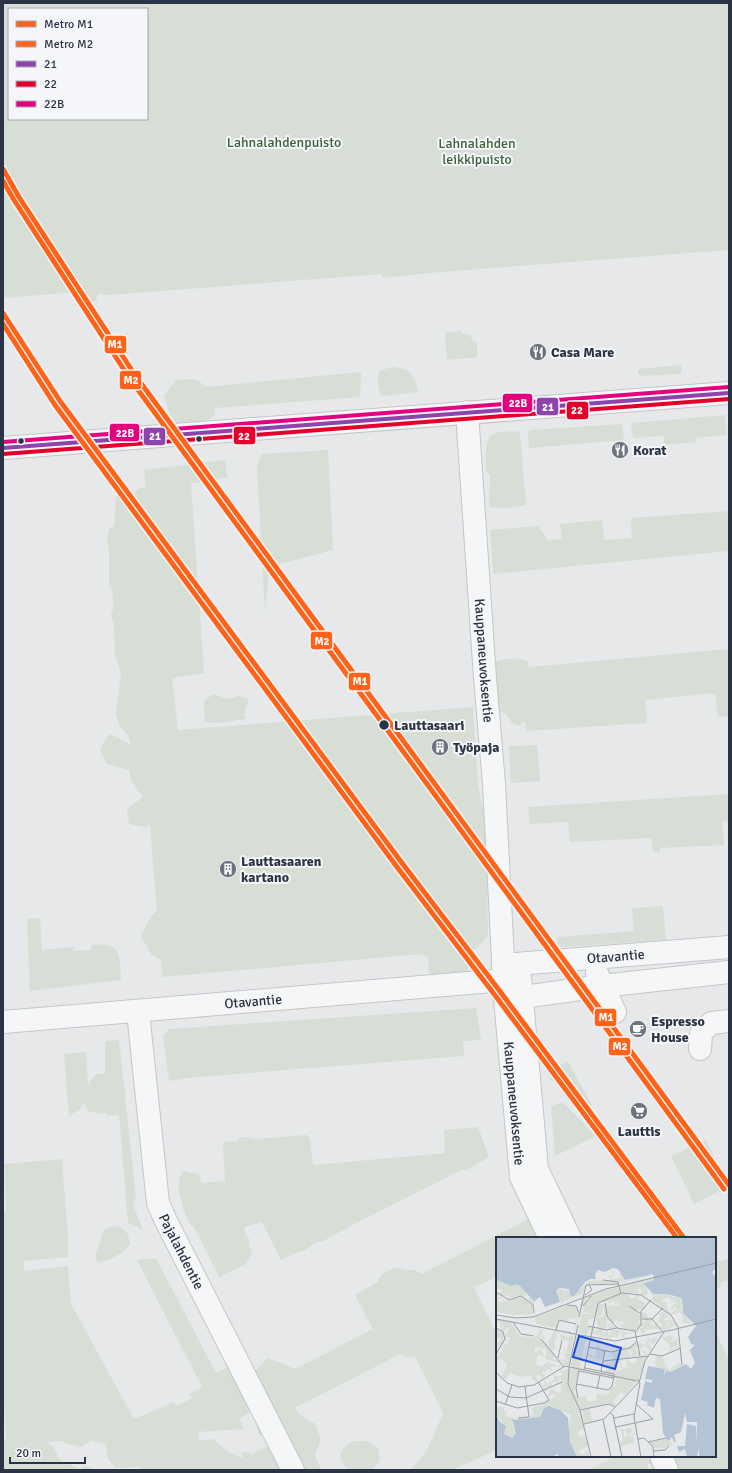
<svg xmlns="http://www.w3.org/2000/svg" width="732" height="1473" viewBox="0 0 732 1473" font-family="Signika,sans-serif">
<rect width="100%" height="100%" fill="#e6e8ea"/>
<g fill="#d6ded6" fill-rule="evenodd">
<path d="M3,3H729V250L440,272L383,278L382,274L109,295L99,294L96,297L97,301L89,302V305H86V294L66,293L3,298ZM9,9H147V119H9Z"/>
<polygon points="462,331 462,334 470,335 473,341 477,343 477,357 447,360 445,333"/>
<polygon points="681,365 682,371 680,374 641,376 638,373 638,369"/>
<path d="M394,367L408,370L415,380L418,392L382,396C377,390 377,378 380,370Z"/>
<path d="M361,372L360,397L215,408V414C202,427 193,426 176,423L169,412L164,396L176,380C189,379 196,377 206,387Z"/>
<polygon points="725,415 726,435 696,438 697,442 665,445 664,436 633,438 631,423"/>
<polygon points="622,424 624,440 529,448 528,432 530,430"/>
<path d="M518,431L520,433L526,505C513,508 502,509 489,507L490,475L486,472C486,462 483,437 495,433C502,431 510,432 518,431Z"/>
<polygon points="328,450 333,550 269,567 265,613 257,465 262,454"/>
<path d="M225,460L227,477L207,482L191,483L204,673L172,678L178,730L473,707L478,785L486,826L488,936L476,949L464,950L465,956L470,967L464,973L435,977L428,971L429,958L421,954L163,977L161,960L151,954L141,936L149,919L157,910L150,825L145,827L129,824L127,809L143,797L130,779V771L106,763L100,750L104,741L110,734L131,745L128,735L119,725L116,714L121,674L115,653L114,626L111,615L114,606L112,591L109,584V551L107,540L109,529L114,526L117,489L122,487L128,488L132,503C133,495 137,487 146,487L144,470Z"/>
<polygon points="729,511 729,551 493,574 490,530 538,526 548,540 562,539 560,524 602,520 604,540 632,538 631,518"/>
<polygon points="729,649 729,716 718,717 715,693 645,700 647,723 526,731 525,721 518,726 512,723 506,714 495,710 491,662 515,658 527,661 529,667"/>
<polygon points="213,694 227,699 239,696 249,699 244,714 246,719 218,723 205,722 204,701"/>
<polygon points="537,745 540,781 511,783 509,746"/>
<polygon points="729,794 729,821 722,822 724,845 660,848 659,853 653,852 651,838 570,842 568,822 530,824 528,807"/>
<polygon points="663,906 666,940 561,947 557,944 558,937 634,931 632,908"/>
<path d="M40,918L42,950L73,947L74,951L91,950V945C96,945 102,944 107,945C123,948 120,968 121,980L30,991L27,919Z"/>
<polygon points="476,1008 481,1040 463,1041 464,1056 186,1078 169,1081 163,1036 169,1029"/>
<polygon points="119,1040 124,1087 126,1092 125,1097 136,1198 133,1205 143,1230 128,1223 119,1115 107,1116 106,1113 101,1114 88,1111 84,1103 80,1109 69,1116 64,1054 86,1052 88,1085 96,1074 105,1074 105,1041"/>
<polygon points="568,1062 592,1105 584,1109 550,1078 549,1070"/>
<polygon points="562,1102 596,1136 555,1156 551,1107"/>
<path d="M478,1127L489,1157L465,1171L463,1169L350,1226L349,1227L323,1241C316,1240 310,1246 305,1251H300L281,1260L263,1224L260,1222L244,1228L246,1236L250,1240L249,1245L252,1253L246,1264L219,1277L194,1227C186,1222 179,1194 178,1185L180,1184L179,1180L183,1171L198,1174L202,1183L225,1181L223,1142L237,1141L240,1137L252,1138L254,1139L307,1135L310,1139L313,1165L445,1153L444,1130Z"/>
<polygon points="706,1140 728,1187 694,1204 671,1156"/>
<path d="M62,1159L68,1236V1257L24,1261V1271L68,1266L71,1304L134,1419L174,1402L177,1406L192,1398L190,1394L202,1387L137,1260L156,1258L216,1373L229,1366L245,1383L255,1371L268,1358L295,1369L373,1329L355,1295L378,1282C380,1274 389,1269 397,1268C400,1268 403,1270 406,1270C412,1270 416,1269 421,1274L531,1218L541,1238H497V1277L474,1287L497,1335V1450L452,1470H409C428,1456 434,1434 443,1413L415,1357L407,1358L400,1354L295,1408L300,1415L315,1424L321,1439L315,1455L321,1470H142L140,1467L116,1468L108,1459L106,1444L91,1441L81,1447L64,1443V1441L47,1442L54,1448L60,1460L80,1469L85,1465L93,1470H3V1439L6,1438L3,1393V1214L6,1212L4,1164ZM251,1411L256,1423L259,1435H265L274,1445L260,1449L250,1456L249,1452L242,1453V1458L227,1451L213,1439L199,1441L198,1432L244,1429L240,1419Z"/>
<path d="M114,1226L120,1227L128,1234L130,1244C122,1255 111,1259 98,1263L95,1256L104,1230Z"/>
<polygon points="729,1259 729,1281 723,1281 715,1293 715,1262"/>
<polygon points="715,1331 729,1360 729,1469 653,1470 651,1465 646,1462 649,1470 588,1470 616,1456 715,1456"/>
<path d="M355,1441H366L378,1448L380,1460L372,1470H349L345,1466L340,1456C343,1447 346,1445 355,1441Z"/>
</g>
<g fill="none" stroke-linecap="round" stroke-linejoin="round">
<defs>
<g id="minor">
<path id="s1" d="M467,412L485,678L494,784L505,999L521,1177L550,1238"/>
<polyline points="3,448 729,393"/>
<path id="s2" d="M503,965L729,947"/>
<polyline points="597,973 615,1012"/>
<polyline points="520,977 537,1169 570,1238"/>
<polyline points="508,999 602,986 729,972"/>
<path id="s3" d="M138,1012L158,1203L165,1219L293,1470"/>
<path id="s4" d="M3,1022L504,980"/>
<polyline points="700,1049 701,1033 711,1023 729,1021"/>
<polyline points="661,1456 667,1470"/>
</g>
</defs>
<use href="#minor" stroke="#c4c6c8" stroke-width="24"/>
<use href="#minor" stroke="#f5f6f7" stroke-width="22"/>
<defs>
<polyline id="bus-1" points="3,448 729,393"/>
<polyline id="bus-2" points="3,454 729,399"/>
<polyline id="bus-3" points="3,442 729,387"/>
</defs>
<use href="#bus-1" stroke="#f4f6f9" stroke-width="7"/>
<use href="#bus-2" stroke="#f4f6f9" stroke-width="7"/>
<use href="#bus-3" stroke="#f4f6f9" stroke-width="7"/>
<use href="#bus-1" stroke="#8e44ad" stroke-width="4"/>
<use href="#bus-2" stroke="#e4002b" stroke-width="4"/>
<use href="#bus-3" stroke="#e5007d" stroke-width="4"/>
<defs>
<g id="metro-1">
<polyline points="3,169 19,197 135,375 729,1185"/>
<polyline points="3,313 60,401 402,863 496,986 684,1238"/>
</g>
<g id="metro-2">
<polyline points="3,181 14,200 130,379 724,1189"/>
<polyline points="3,324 55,405 397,867 491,990 677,1238"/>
</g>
</defs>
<use href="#metro-1" stroke="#f4f6f9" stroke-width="8"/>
<use href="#metro-2" stroke="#f4f6f9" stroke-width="8"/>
<use href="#metro-1" stroke="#ff6319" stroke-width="5"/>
<use href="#metro-2" stroke="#ff6319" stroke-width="5"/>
</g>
<defs>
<symbol id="restaurant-disc" viewBox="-11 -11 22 22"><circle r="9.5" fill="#6c737f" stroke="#f4f6f9"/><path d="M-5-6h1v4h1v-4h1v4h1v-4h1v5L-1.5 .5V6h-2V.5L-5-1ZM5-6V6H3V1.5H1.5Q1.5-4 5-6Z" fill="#fff"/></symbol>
<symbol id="building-disc" viewBox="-11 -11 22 22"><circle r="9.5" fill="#6c737f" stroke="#f4f6f9"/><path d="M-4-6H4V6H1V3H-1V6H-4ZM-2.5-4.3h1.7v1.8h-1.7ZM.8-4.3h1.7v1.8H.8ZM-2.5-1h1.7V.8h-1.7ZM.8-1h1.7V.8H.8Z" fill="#fff"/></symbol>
<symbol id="cafe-disc" viewBox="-11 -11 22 22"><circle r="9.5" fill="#6c737f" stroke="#f4f6f9"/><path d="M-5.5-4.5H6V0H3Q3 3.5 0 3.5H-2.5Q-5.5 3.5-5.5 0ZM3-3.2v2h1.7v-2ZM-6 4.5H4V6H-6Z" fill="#fff"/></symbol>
<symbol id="supermarket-disc" viewBox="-11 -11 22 22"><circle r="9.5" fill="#6c737f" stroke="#f4f6f9"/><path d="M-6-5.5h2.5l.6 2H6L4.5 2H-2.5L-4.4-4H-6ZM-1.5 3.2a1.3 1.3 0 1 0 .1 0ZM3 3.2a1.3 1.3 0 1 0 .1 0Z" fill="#fff"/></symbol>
</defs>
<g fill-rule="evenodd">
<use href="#restaurant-disc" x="528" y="342" width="20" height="20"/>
<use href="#restaurant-disc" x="610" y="440" width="20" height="20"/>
<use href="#building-disc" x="430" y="737" width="20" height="20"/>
<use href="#building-disc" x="218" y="859" width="20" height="20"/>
<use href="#cafe-disc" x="628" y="1019" width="20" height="20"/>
<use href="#supermarket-disc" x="629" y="1101" width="20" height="20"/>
</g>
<g fill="#2b3445" stroke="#f4f6f9" stroke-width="1.5">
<circle cx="199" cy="439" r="3.5"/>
<circle cx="21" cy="441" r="3.5"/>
<circle cx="384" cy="725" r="5.5"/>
</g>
<g text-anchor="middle" stroke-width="4" stroke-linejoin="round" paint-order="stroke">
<g font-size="14" fill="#3f6138" stroke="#f4f6f9">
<text x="284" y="147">Lahnalahdenpuisto</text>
<text x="477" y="148">Lahnalahden<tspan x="477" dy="16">leikkipuisto</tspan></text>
</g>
<g font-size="14" font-weight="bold" fill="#2b3445" stroke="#f4f6f9" text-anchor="start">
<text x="551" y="357">Casa Mare</text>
<text x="633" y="455">Korat</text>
<text x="453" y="752">Työpaja</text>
<text x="241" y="866">Lauttasaaren<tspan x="241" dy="16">kartano</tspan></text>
<text x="651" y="1026">Espresso<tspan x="651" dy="16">House</tspan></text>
<text x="639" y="1136" text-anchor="middle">Lauttis</text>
</g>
<g font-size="14" fill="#2b3445" stroke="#f4f6f9">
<text dy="5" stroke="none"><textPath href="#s1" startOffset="249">Kauppaneuvoksentie</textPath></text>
<text dy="5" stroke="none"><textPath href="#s2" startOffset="113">Otavantie</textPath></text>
<text dy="5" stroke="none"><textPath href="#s4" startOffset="251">Otavantie</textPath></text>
<text dy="5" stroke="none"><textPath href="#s1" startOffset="693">Kauppaneuvoksentie</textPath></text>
<text dy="5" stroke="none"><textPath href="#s3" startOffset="246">Pajalahdentie</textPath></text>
</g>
<g font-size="14" font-weight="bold" fill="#2b3445" stroke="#f4f6f9" text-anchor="start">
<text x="394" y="730">Lauttasaari</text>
</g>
</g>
<g transform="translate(496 1237)">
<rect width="220" height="220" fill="#e6e8ea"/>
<path d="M115,34L117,35L118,37L114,42L126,41L123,38L125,37L128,43L125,45L151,38H157L124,46L118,43L122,46L91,47L86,57L60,67L65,65L60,53L63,51L67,54L84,52L94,44L115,43L112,39L117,38ZM0,37L15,41L29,51L40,62L38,68L32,63L34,60L31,57L28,60L30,62L23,58L13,62L12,58L10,60L11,55L8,60L3,57L7,53L0,52L3,51H0ZM157,41L154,44L143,46L142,48L149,46L152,56L158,58L171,56L178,61L182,58L186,61L185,73L195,87L185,85L188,82L184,75L175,78L156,63L157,59L152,56L149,59L144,57L148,53L145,54L144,51L141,54L143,56H126L131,57L135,62L138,60L137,62L141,57L143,58L142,62L149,66L150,72L140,73L139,74L145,80L146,74L148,78L149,75L151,77L152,81L157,80L154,87L158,89L160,87L163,92H150L147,98L144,93L140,97L144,91H148L145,90V85H150L147,82H150L146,81L142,84L145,88L140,94L129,91L134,92L129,93V96L139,95L127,99L132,101H127L125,97L128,91L124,89L129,85L124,84L121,90V82L117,86L110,83L111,87L116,86L115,91L117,88L120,91L112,93L113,89L110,88V91L107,92L108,94L106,93L107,96L112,93L113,103L114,93V97L117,93L126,92L121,100H115V103L109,102V99L103,101L105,95L102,98L97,97V92L94,98L95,91L90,98L82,95L86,74L87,77H98L88,75L87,68L85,73L87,61L96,58L90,62L88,67L95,59L108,54ZM122,57L111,64L115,66L116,63L120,67L123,63V69L111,68L110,65V73L107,67H102L100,73L101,65H110ZM171,60L177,63L174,67L180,64L175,72L176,74L179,69L181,72L176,76L171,73V65H165ZM106,69L109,75L107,80L100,81L102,93L98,94L99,90H92V82H98L99,74L100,79L103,80L107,75ZM0,56L3,59H1L2,61L4,59L7,61L1,63L6,66L7,63L13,64L25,60L36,68L37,77L19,78L0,75ZM73,68L79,69L83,77L79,95H76H78L81,82L72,81L71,84L62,82L60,91L40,87L39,80ZM168,74L173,80L167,81L171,84L175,80L172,83L179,84L175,87L181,86V90L179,88L173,92L170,91L174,87L172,85L169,94L165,92L163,90L167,89L160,82L163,83L165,80L163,77ZM0,82L15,85L24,99L37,101L41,99V95L44,96L43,92L47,93L46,97L50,103L43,99L54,111L52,105L58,94L48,92L64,95L60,96L61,101H64L65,97L70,100V97L66,95L71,96V100L78,98L73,128H69L63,122L69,123V119L64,116L70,117L71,113L65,112H71L73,104L59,101V113L55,111L61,121L59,119L56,122L62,123L66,130L54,129L57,134L55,133V136L53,132L49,134L51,138L48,134L46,135L49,140L46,142L43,137L40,139L42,145L36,142L35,138L25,140L14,136L9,143L5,140L11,128L5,121L0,125V118L2,116L0,118L3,120V115L7,116L6,112L9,107H12L14,100H11L10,105L9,99L13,92L11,90L7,96L8,106L3,113L2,108L0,117V108L5,102L0,99V92L7,96L5,93L9,86L4,93V85H1L0,91ZM39,110L51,112L49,122L64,126L63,129L51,125L47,129L40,128L42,118L48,120L46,113L41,112V116H38ZM81,98L90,100L84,129H81L88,132L81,131L83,133L78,156L81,161L82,159L83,161L90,159L92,165L101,163L100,157H105L106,153V158L114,157L113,153L117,146V150L121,149L118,146L122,142L85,133L109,135L111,127H118L114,126L118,124L116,115L122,116L119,109H130L129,111L140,106L149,107L153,99L154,102L160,100L162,102L157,108L154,104L152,106L156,111L154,114L148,108L145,112L139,109L140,115L149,113L151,118L143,141L129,158L125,155L117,164L120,168L123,165L119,169L113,166L85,172L71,147L84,172L88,193L84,192L82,196L85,200L89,199L92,209L82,214L85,217L90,216V213L94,219L81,220L75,210L72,196L75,178L57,170L48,171L44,180L19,182L15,185L20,198L18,197L16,201L12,200L7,194L10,189L0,177V168L2,171L5,167V171L9,169L7,173L11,175L10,179L22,182L37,178L36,171L44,169L60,159L59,157L52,159L54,153L59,150L56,153L60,154L61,148L60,155L65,156V148H62L68,145H65V141H63L62,147L57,144L55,151H48L51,153L49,154L44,146L48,149L49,143L51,147L54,145L53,140L55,145L58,142L57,137L62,140L59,135L63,140L67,136L62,134L77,131L75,128ZM132,112L135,113L136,120L143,118L146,114L150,118L141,121V124L137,127L130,122L132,132L128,130L126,133H123L122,129L123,134H119L122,124L126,132L125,124L128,123H120L121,119L123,122L122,114L125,122L135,120ZM172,98L178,101L174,107L181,101L182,110H176L173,115L174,108L166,100L170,101ZM102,103L104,111L101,112L109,114L105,123L92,119V117L99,120ZM160,119L166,120L173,133L183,126L186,129L175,135H169L170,132L159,129ZM97,171L94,172L96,185L88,186L86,173ZM132,191H135L136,197L140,196L137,199L135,196L133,197L134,200H137L139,209L138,206L129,208L125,211L123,204L127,203L125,192L128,193V201L132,199L129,192ZM176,200L174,207H178L169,211H158L153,205L171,202L173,205Z" fill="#d6ded6" fill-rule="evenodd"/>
<path d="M0,0H220V32L216,35L220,40V220H203V211L201,220H191L189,212L183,215L181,209H189L191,187L200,189L201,208V185H191L189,176L185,195L178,198L180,205H178L176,200L172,204L167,196L164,162L160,161L158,171L151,168L152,165L145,163L149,144L156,146V143L149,142L152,129L169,132L168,139L170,134L175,135L190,127L195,132L199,126L194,113L199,108L195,107L192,100L200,89L187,76L186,61L171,57H157L148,47L143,48L158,43L157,37L129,43L122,32L117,31L109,35L102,33L99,37L100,42H94L89,45L78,59H75L73,52L63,51L60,53L64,65L49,70L44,60L38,64L22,47L15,49L0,42ZM53,169L64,173L72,181L74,205L81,220H63L61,217L57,220H0V176L3,184L10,189L8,197L16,201L20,196L16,183L44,180L48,171Z" fill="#b4c4d5"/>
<path fill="none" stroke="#9ba0a8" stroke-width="1" d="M107,43L122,45L125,57M0,55L13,63L25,59L37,68L38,76M89,58L96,53L93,48M109,66L111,79L121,91L139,94L144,119M71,68L80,69L83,76M87,69L95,59M133,69L145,77M0,78L20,81L37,80L110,52L220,26M83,80L90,48L122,47M0,82L75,96M146,82H156L166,94M156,82L167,71M17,85L25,97L38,99M92,89L111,93L121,91M0,91L7,95L9,102L0,117M60,93L63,83L80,87M139,95L145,88V74L155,63M73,96L119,104L176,93L220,82M45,102L68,130M93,110L115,115L134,111L141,104M154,117L166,119L185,111M62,121L66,103M107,124L153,119M73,130L72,147L84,173L95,220M73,130L82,88M89,131L118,137V139M88,133L102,66L126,56L145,58L175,78L182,90L186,128M83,134L117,141M105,134L109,113M0,135L11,146L23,150L38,148L69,129L141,144M142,142L143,146L149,124L168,95M144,146L138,180L145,220M80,147L112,153L116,149L118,139M0,152L14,160L30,161L66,145M101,152L104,138M82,161L80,151L83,133M0,164L21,171L48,166L53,163L42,145M9,168L16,148M84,173L113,167L119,170M114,176L117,178L126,220M22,181L33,180L29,150M118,181L138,177M107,183L115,220M88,187L108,182L142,146M120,190L157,182L140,167M142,202L148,201L157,210L158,220M152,205L170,201M158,214L169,213L173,209"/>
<path fill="#1d4ed8" fill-opacity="0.15" stroke="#1d4ed8" stroke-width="2" d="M83,99L125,111L119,132L77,120Z"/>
<rect width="220" height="220" fill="none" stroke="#2b3445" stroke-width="2"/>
</g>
<g stroke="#f4f6f9" stroke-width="1.5">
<rect x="104" y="335" width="23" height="19" rx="4" fill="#ff6319"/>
<rect x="119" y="370" width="23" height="20" rx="4" fill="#ff6319"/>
<rect x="502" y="393" width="31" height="20" rx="4" fill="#e5007d"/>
<rect x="536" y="397" width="23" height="19" rx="4" fill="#8e44ad"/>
<rect x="566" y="401" width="23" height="19" rx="4" fill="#e4002b"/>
<rect x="109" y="423" width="31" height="19" rx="4" fill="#e5007d"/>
<rect x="233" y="426" width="23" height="19" rx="4" fill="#e4002b"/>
<rect x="143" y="427" width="23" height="19" rx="4" fill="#8e44ad"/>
<rect x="310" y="631" width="23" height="19" rx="4" fill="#ff6319"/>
<rect x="348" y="672" width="23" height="19" rx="4" fill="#ff6319"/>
<rect x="594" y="1008" width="23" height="19" rx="4" fill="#ff6319"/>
<rect x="608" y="1037" width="23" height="19" rx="4" fill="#ff6319"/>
</g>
<g font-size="11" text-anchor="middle" font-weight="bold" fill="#fff">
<text x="115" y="348">M1</text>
<text x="131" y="384">M2</text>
<text x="518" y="407">22B</text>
<text x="548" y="411">21</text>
<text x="577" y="414">22</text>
<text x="125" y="437">22B</text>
<text x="244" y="440">22</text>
<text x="155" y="440">21</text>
<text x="322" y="645">M2</text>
<text x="360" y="685">M1</text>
<text x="606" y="1021">M1</text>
<text x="620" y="1050">M2</text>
</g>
<rect width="732" height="1473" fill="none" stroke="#2b3445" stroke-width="8"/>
<rect x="8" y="8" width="140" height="112" fill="#f4f6f9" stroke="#a4a8b1"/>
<rect x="16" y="21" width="20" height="6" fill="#ff6319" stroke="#a4a8b1"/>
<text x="44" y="28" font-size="12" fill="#2b3445">Metro M1</text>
<rect x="16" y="41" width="20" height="6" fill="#ff6319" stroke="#a4a8b1"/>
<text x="44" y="48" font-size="12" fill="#2b3445">Metro M2</text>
<rect x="16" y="61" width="20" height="6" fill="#8e44ad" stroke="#a4a8b1"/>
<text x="44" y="68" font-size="12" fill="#2b3445">21</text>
<rect x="16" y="81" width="20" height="6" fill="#e4002b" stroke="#a4a8b1"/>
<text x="44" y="88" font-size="12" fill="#2b3445">22</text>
<rect x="16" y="101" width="20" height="6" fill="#e5007d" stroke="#a4a8b1"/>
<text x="44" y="108" font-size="12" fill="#2b3445">22B</text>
<path d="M10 1457v6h75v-6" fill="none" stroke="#2b3445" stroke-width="2"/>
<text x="16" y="1457" font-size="12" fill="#2b3445" stroke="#f4f6f9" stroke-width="3" paint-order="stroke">20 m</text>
</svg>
